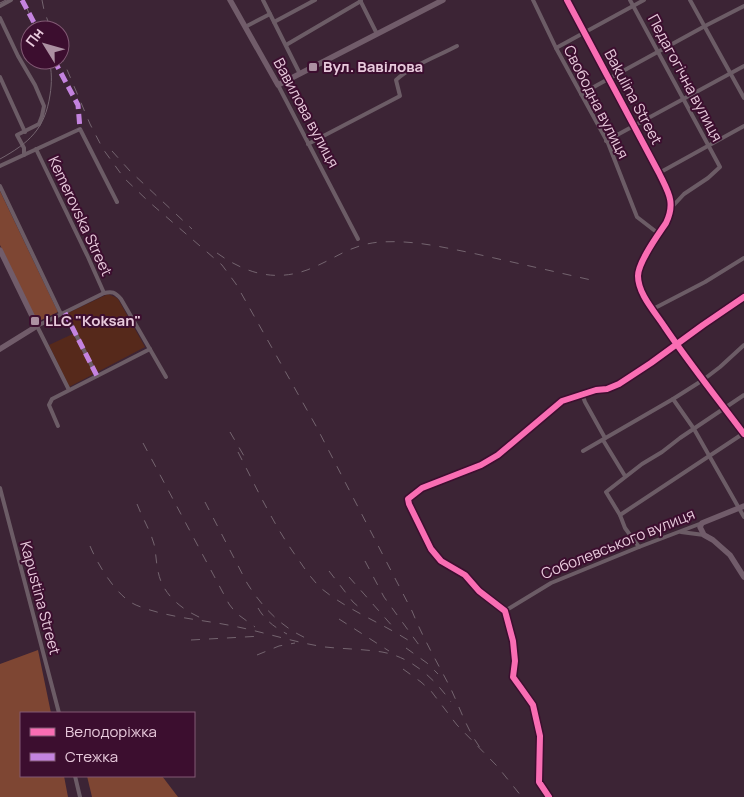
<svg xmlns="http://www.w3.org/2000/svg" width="744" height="797" viewBox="0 0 744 797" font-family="Manrope,sans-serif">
<rect width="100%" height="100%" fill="#3c2435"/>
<polygon fill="#56291b" points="108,294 115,297 118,299 145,347 69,387 49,345 77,332 68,313"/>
<g fill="#7e4633">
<polygon points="0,191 58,312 37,322 0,245"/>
<polygon points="38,650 51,713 21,713 21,776 64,776 68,797 0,797 0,664"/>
<polygon points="87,776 162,776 178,797 92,797"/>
</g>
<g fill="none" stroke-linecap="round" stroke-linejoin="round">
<g stroke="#6c5c66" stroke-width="4">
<polyline points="263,0 270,14"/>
<polyline points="360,0 377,34"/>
<polyline points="533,0 556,48 608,143 637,217 659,234"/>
<polyline points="630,0 720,167 708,178 684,194 671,208"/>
<polyline points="690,0 744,98"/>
<polyline points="0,6 11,0"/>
<polyline points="0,18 18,56 35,85 44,106 42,116 39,124 17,135 24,148 24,155"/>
<polyline points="274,22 315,0"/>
<polyline points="245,27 270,14 300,74"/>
<polyline points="286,45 361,1"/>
<polyline points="556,48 644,0"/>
<polyline points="0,77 25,132"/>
<polyline points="278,85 358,239"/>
<polyline points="581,94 705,26 744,6"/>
<polyline points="606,141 744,66"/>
<path d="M308,144L400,96L396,80C411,66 438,56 457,46"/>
<polyline points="36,149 88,257 104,293"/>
<polyline points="0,166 80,129 117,202"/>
<polyline points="659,173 744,126"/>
<polyline points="0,186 61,314"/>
<polyline points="653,309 705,282 744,258"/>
<polyline points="65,313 97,376"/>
<path d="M69,390L37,326L104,293C112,291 115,292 121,299L166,377"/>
<polyline points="582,394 585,402 605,438"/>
<polyline points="673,399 694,429 744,517"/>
<polyline points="58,426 49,405 52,399 150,349"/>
<polyline points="603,440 625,476"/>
<polyline points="583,451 673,399 703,380 720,367 744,345"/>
<polyline points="0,488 59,713"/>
<polyline points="620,515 744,433"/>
<polyline points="681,532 704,535"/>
<polyline points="639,547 625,528 620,515 606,492 642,464 662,452 680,438 744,395"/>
<polyline points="505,611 551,583 639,547 702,523"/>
<polyline points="75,776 80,797"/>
<polyline points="549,797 539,782 540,736 533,705 521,688 513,677 515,661 513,641 505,611 479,591 465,575 441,561 431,549 409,504 408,499 422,488 481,465 498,455 562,401 596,390 607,389 619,384 651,363 703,325 744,297"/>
</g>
<g stroke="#715c6a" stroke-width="5.5">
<polyline points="230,0 278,85 443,0"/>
<path d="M567,0L659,173C668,192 676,202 666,223C658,235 638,262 638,276C638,294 655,312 664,326C689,363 717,398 744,434"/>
<polyline points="0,250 37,326 0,349"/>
<polyline points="744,506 702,523 700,527 704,535 713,540 730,555 744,577"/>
</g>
<g stroke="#74646f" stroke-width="1">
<polyline points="23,0 37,30"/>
<polyline points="0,3 6,0"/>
<path d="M0,159C29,143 45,129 50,95C52,83 52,71 49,60"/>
</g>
<g stroke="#74646f" stroke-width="1" stroke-dasharray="9 9" stroke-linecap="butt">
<polyline points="42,0 44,10 51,30"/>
<path d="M60,53L90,124L103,149L124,178L148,201L222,265L236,284L316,426L412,611C423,638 437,662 450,687C460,708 467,730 481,749"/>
<polyline points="112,151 130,171 192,229"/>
<path d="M217,253C245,273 274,282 307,270C315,267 323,263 331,259C347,250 363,243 381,242C414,240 441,247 472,253C512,262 552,271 591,280"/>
<polyline points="230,432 244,456"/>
<polyline points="143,443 229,604 236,613 255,627"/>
<path d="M238,452C257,489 274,526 298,559C305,569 312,580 322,589C349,611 382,623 411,642"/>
<path d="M205,502L247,583C262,607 282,628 308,639"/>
<path d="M137,504C142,517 150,530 154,544C156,553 156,562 158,571C162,594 181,609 201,618"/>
<path d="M90,546C98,565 115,593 132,603C137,606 144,608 150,610C176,618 202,620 228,625C261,631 292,642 325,647C344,649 363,649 382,652C411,657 434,678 451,702"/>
<polyline points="365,561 384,597 419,645"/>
<polyline points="329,571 353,602 361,609"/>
<polyline points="349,577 394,628"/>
<path d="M258,608C265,620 274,627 287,634"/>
<polyline points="339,619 389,651"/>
<polyline points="191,640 262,636"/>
<polyline points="406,648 427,663 438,674"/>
<polyline points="257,655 279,646 295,643"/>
<polyline points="403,669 421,682 431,691 457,725 497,766 522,797"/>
</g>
<g stroke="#c483df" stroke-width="5" stroke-dasharray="10 5" stroke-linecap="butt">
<polyline points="22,0 38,30"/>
<polyline points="54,60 78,105 80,129"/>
<polyline points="65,313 97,376"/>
</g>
<defs>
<g id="cycleway">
<path d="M567,0L659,173C668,192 676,202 666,223C658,235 638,262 638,276C638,294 655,312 664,326C689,363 717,398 744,434"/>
<polyline points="549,797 539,782 540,736 533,705 521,688 513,677 515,661 513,641 505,611 479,591 465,575 441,561 431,549 409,504 408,499 422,488 481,465 498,455 562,401 596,390 607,389 619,384 651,363 703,325 744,297"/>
</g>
</defs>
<use href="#cycleway" stroke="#3c0e2f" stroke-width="9"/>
<use href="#cycleway" stroke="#f96db3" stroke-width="6"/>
</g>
<g fill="#ac90a2" stroke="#3c0e2f" stroke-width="2">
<rect x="308" y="62" width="10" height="10" rx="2.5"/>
<rect x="30" y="316" width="10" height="10" rx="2.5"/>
</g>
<g text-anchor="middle" stroke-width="4" stroke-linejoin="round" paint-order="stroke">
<g font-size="15" font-weight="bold" fill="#e8cadc" stroke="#3c0e2f" text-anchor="start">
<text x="323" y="72">Вул. Вавілова</text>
<text x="45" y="326">LLC "Koksan"</text>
</g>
<g font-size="15" fill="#e8cadc" stroke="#3c0e2f">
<text transform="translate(685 78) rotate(62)" y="5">Педагогічна вулиця</text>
<text transform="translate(633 97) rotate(62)" y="5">Bakulina Street</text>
<text transform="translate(596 102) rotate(63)" y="5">Свободна вулиця</text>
<text transform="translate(306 113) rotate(62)" y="5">Вавилова вулиця</text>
<text transform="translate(80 216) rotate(65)" y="5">Kemerovska Street</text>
<text transform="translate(618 544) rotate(-22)" y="5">Соболевського вулиця</text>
<text transform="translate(40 598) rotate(75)" y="5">Kapustina Street</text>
</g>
</g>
<rect x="20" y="712" width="175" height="65" fill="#3c0e2f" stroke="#815974"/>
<rect x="30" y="728" width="25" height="8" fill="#f96db3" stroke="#815974"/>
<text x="65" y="737" font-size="15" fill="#e8cadc">Велодоріжка</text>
<rect x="30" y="753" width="25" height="8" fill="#c483df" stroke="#815974"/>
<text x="65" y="762" font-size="15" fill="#e8cadc">Стежка</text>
<g transform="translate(45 45) rotate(307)"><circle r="24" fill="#3c0e2f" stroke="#815974"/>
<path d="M0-4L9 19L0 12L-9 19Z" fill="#ac90a2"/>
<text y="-8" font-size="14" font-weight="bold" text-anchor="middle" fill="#e8cadc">Пн</text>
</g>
</svg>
